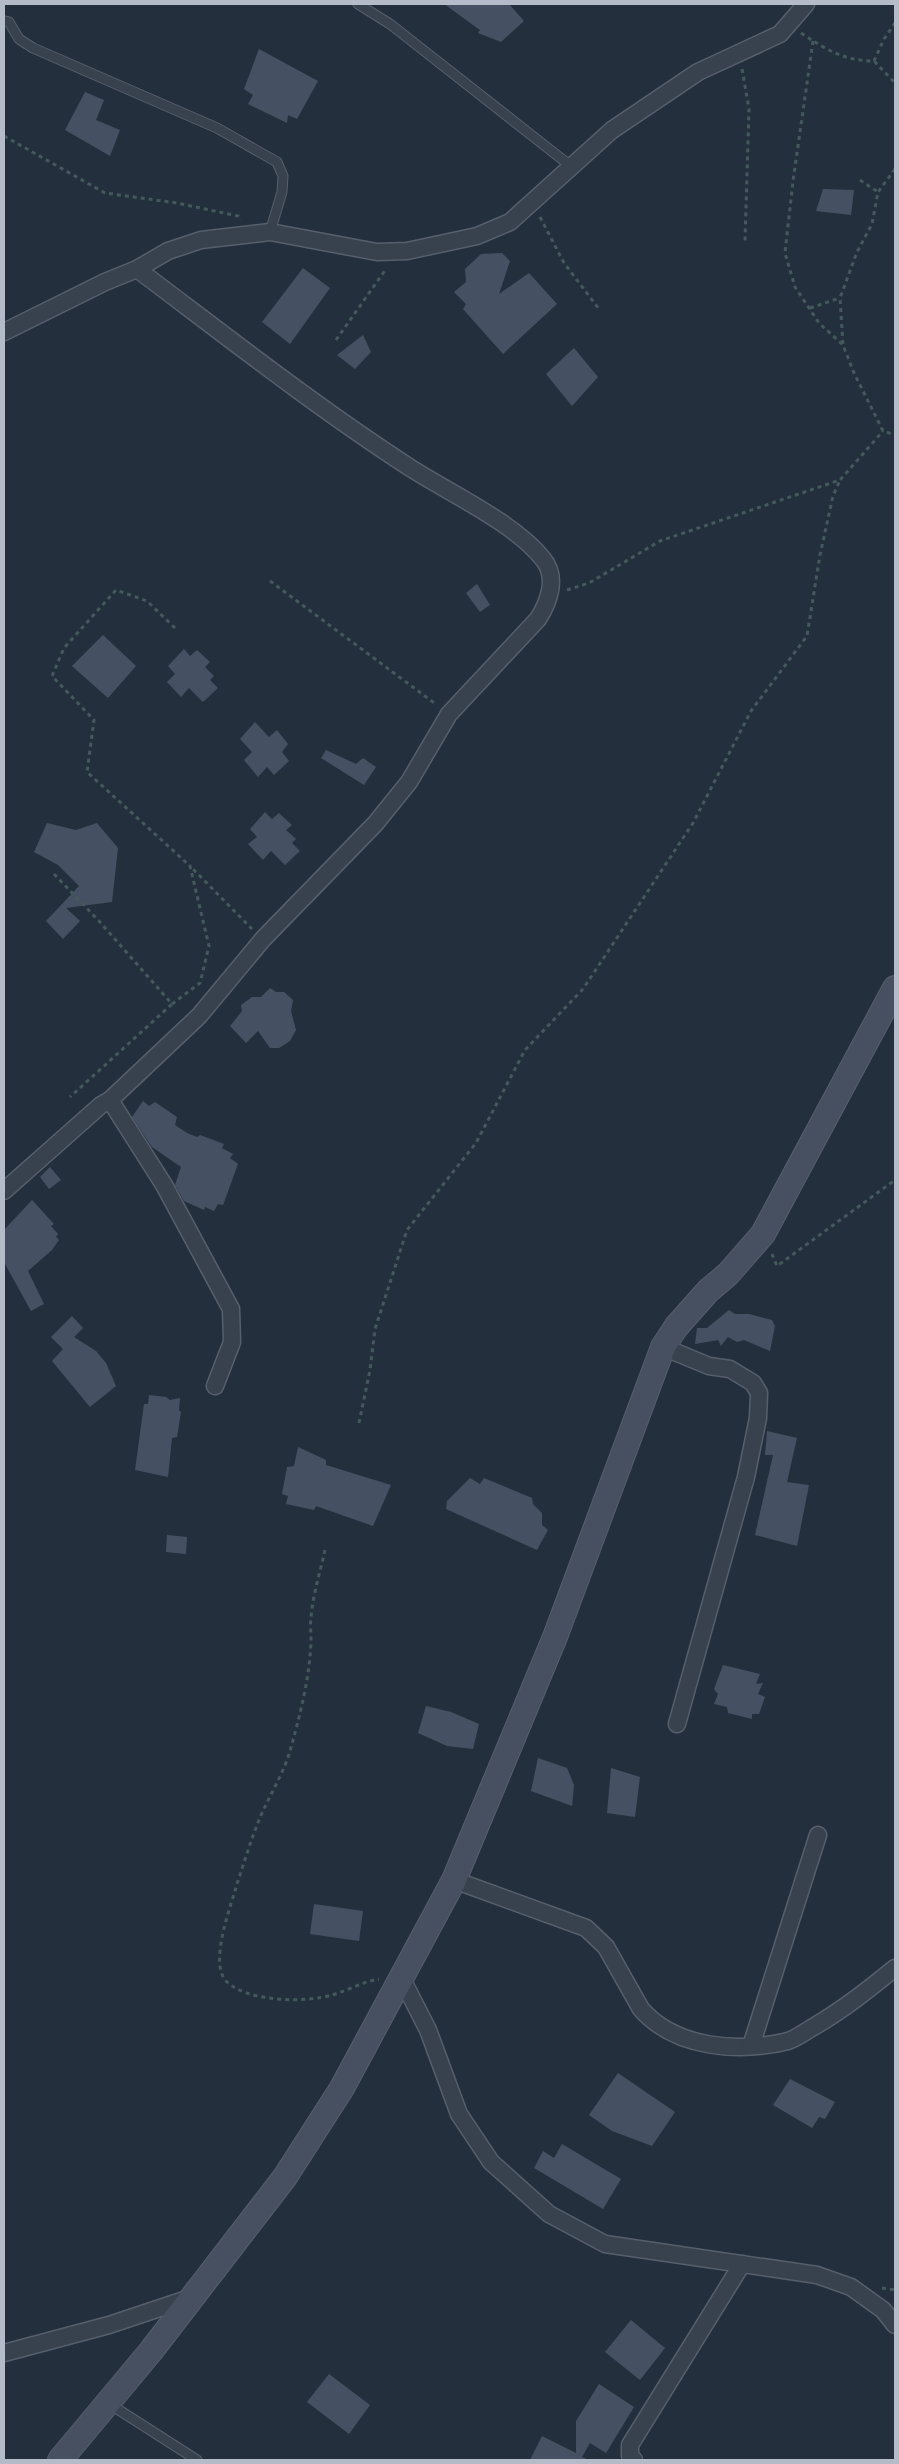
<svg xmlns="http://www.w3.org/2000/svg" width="899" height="2464" viewBox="0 0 899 2464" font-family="'Nunito Sans',sans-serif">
<rect width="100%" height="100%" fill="#242f3e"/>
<g fill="#455162">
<polygon points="444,4 509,4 524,21 501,42 478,33 480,30"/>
<polygon points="259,49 318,81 297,119 288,115 287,123 248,104 253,95 244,89"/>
<polygon points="85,92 104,100 96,120 120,130 110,156 65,130"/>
<polygon points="823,189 854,190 851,215 816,211"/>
<polygon points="502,253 510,261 499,294 529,273 557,304 503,354 463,309 466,304 454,292 466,282 465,269 481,254"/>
<polygon points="303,268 330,288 290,344 262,322"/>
<polygon points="363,335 371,352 355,369 337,355"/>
<polygon points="574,348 598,377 572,406 546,374"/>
<polygon points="477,584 490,605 480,612 466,593"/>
<polygon points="103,635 136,666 108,698 72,666"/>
<polygon points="184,649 190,656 197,650 210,662 205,667 214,676 210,680 218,688 203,702 189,688 181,697 167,682 175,674 168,666"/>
<polygon points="255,722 269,737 277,730 288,744 282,752 289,761 274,775 267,767 258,777 244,760 252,752 240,739"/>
<polygon points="326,750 356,764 363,758 376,767 364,785 321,758"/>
<polygon points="265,812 272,819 279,813 292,825 286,830 296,839 292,843 300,851 285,865 271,851 263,860 248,844 257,837 250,829"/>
<polygon points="47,823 76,830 97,823 118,848 112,902 66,908 80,921 63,939 46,921 79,886 58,865 34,852"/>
<polygon points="270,988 276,992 284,992 293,1000 291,1011 296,1030 290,1041 279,1048 270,1048 258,1031 246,1043 230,1026 242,1011 241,1005 252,997 261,997"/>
<polygon points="143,1101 149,1106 155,1102 177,1117 175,1125 187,1133 197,1137 200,1135 224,1144 222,1148 233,1154 230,1158 238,1164 223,1205 218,1204 214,1211 205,1207 204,1210 184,1201 175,1185 181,1167 152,1147 132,1117"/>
<polygon points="50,1167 61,1180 49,1189 40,1177"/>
<polygon points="32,1200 54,1224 51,1226 58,1234 56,1237 59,1240 52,1250 28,1271 44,1304 31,1311 4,1262 4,1230"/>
<polygon points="729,1310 735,1314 749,1314 772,1320 775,1326 770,1351 744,1340 737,1342 728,1337 721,1346 718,1340 695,1344 697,1328 707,1328"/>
<polygon points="72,1316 83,1328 74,1337 96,1351 106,1363 116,1386 90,1407 52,1361 63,1349 51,1337"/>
<polygon points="149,1395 166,1397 170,1400 180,1398 179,1410 181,1412 177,1437 172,1438 168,1477 135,1470 144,1404 148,1404"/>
<polygon points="767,1431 797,1438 787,1482 809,1485 797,1546 755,1535 773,1455 765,1455"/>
<polygon points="298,1447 326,1460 326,1465 391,1485 373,1526 316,1506 314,1510 286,1504 288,1496 282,1494 287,1467 294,1466"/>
<polygon points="470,1478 480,1484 484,1478 532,1498 533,1504 542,1513 542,1525 548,1530 537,1550 446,1509 447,1501"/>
<polygon points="167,1535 187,1537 186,1554 166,1552"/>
<polygon points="723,1665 760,1674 756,1684 763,1683 758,1694 765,1697 759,1714 752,1714 752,1719 728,1713 727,1707 714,1704 718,1694 714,1689"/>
<polygon points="426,1706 451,1712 479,1724 473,1749 447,1746 418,1733"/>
<polygon points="538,1758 567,1768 574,1785 572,1806 531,1791"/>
<polygon points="611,1768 640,1777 635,1817 607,1813"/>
<polygon points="314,1904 363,1911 359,1941 310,1934"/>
<polygon points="618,2073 675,2112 652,2146 612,2131 589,2115"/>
<polygon points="790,2079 835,2102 825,2119 819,2117 812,2128 773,2105"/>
<polygon points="562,2144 621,2179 603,2209 534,2168 543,2151 554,2158"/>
<polygon points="631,2320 665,2348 640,2380 605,2352"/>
<polygon points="329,2374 370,2405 349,2434 307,2402"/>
<polygon points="599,2384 634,2407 606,2453 590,2443 582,2457 589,2460 530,2460 542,2436 576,2453 576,2421"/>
</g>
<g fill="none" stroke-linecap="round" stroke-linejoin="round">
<defs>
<g id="lane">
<polyline points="358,4 390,24 572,167"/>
<polyline points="4,21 9,22 19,39 33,48 217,128 277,162 283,176 282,192 270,232"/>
<polyline points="108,2403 197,2460"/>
</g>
<g id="street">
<polyline points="4,332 105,282 137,269 168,251 201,240 270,232 377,252 407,251 477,236 510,222 612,130 698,72 780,34 806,4"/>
<polyline points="110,1100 164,1185 231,1309 232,1342 215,1386"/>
<path d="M4,1191L101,1105L110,1100L199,1016L263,939L375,824L409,782L449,714L538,619C549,602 558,577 543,559C515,523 449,493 409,467C315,406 226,336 137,269"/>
<polyline points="663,1347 709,1366 730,1369 753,1383 759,1393 758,1418 746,1477 677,1724"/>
<path d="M454,1880L586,1928L606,1947L641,2009C676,2049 740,2053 788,2041C797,2038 806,2031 815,2026C844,2009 869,1989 895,1968"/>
<polyline points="401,1977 428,2030 459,2114 491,2162 549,2214 605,2244 817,2275 851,2287 883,2310 895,2325"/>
<polyline points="751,2046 818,1835"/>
<polyline points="4,2353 109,2325 193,2297"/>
<polyline points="634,2460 630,2456 630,2445 742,2264"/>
</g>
<polyline id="secondary" points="60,2460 151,2351 285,2177 342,2088 454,1880 555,1637 663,1347 676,1327 708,1291 728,1274 763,1234 895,988"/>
</defs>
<use href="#lane" stroke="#565f6c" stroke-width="11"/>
<use href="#street" stroke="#565f6c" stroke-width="19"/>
<use href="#secondary" stroke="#565f6c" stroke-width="26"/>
<g stroke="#44595c" stroke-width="3" stroke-dasharray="4 4" stroke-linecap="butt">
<path d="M801,33C825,49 844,61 874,61L895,83"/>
<polyline points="813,41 793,181 785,253 795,287 819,323 843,345"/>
<polyline points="874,61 884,39 895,23"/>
<polyline points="742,69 749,109 745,241"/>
<polyline points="4,136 105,193 177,203 238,216 241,220"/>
<polyline points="895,169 878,192 872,224 857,252 840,298 843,345 854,373 883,431 895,435"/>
<polyline points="860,180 878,192"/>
<polyline points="540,217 564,263 599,309"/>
<polyline points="810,308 840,298"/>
<polyline points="336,340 386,269"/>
<polyline points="270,581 437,705"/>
<polyline points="567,590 589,583 660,541 840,480 883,431"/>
<polyline points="175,628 147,601 116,590 64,648 52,676 94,720 87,772 190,866"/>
<polyline points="54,874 99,921 172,1004 70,1097"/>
<polyline points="172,1004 200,983 209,946 190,866 252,929"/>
<polyline points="772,1254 777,1266 895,1180"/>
<polyline points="359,1423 370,1370 375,1329 407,1230 476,1143 525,1050 583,989 693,823 751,711 807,636 820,555 833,496 840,480"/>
<path d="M325,1550C320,1572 313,1595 311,1617C310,1624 311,1632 311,1640C310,1677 300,1715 290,1751C284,1772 271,1793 262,1813C252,1836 245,1860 237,1884C231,1906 208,1964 227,1982C248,2002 306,2003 332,1995C349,1990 362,1982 379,1979"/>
<polyline points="882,2288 895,2290"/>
</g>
<use href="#lane" stroke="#38414e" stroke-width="9"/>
<use href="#street" stroke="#38414e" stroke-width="16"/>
<use href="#secondary" stroke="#465061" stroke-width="24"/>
</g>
<rect width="899" height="2464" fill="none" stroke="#b4bcc9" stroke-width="10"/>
</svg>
